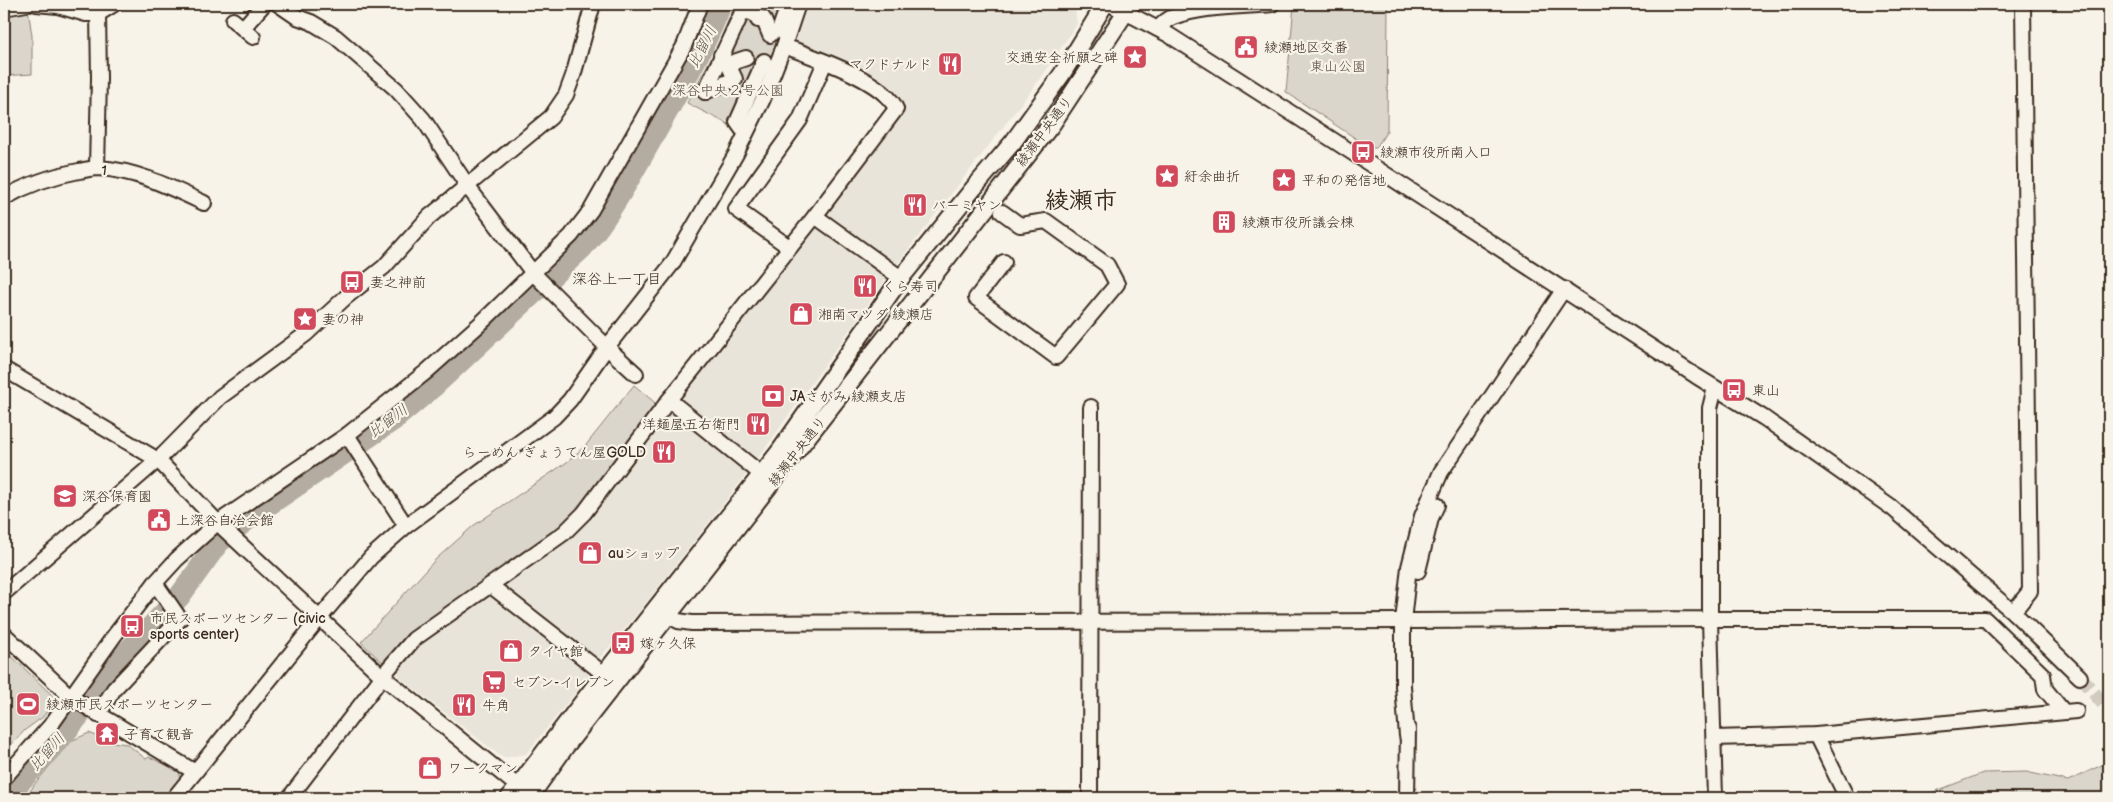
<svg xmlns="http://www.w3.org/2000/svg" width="2113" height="802" viewBox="0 0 2113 802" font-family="'Balsamiq Sans','Klee One',sans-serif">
<rect width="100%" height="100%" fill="#f7f3e8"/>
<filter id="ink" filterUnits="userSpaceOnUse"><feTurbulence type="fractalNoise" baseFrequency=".02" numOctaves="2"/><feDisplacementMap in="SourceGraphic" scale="10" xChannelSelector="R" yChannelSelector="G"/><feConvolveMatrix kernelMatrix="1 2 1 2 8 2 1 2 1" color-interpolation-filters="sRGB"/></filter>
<g filter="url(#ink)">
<polygon fill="#e9e4d9" points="798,4 1065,4 1075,8 1077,24 1041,78 894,268 749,471 638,613 588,672 588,677 526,754 503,758 400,678 397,669 410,653 434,632 534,559 895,109 892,101 784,46"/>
<g fill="#dbd6cb" stroke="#8b8074">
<polygon points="735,4 793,4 761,90 741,131 687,103 718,45"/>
<polygon points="1310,4 1388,4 1387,131 1376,148 1370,148 1286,92 1294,5"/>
<polygon points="28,8 32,36 32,74 4,76 4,13"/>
<polygon points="634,385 660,407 573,518 389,662 381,661 361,642 435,560 473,526 567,462 586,445"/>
<polygon points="4,649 56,699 43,717 25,730 4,753"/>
<polygon points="89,733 112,742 127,744 146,759 149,757 179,771 181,780 165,798 26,798 34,785 67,745 73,740"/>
<polygon points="2104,764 2109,764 2109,798 1918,798 1983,773 2026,772 2068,781"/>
</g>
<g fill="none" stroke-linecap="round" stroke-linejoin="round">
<path stroke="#b4aca0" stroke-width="22" d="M5,798L60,739L93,698L114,666L179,597L218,543L252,516L392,421L435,385L582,248C613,211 635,168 659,126C681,86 705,47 721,4"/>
<polyline stroke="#d1cbc0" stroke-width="14" stroke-dasharray="14 7" stroke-linecap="butt" points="2080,677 2109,710"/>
<defs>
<g id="minor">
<polyline points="36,4 58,6 86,14 98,14 114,4"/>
<polyline points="278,4 297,17 311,22 336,37 396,89 423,119 471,191 533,273 615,355 636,374"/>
<polyline points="746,4 751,13 754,11 758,20 763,18 770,35"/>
<polyline points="1110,4 1169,35 1299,118 1696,376 1764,418 1892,508 2013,612 2080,677"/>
<polyline points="4,8 26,4"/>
<polyline points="233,20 253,37"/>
<polyline points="243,28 264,4"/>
<path d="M1158,29C1162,24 1167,19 1173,17C1203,6 1240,7 1272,4"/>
<polyline points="779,31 787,8"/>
<polyline points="728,64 746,58"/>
<polyline points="705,92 746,4"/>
<polyline points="705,92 735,79 728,64 721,55"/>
<polyline points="742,129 737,122 764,61"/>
<polyline points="97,168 99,78 98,14"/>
<path d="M4,198C28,184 52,176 79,171C85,170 92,168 98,168C136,170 170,187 204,203"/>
<polyline points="1002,212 1020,225 1046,221 1107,265 1117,284 1056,357 976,298 1004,262"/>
<polyline points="815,216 901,278"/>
<polyline points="789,247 736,209 800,120 825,62"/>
<polyline points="4,369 158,460 224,529 382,676 526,793"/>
<polyline points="669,400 755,469"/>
<polyline points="347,435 406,526"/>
<polyline points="1418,571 1431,518 1437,505"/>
<polyline points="490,585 604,674"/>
<polyline points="4,593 158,460 220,397 306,334 346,297 384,267 429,217 551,117 566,95 573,76 593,4"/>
<polyline points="2013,612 2030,591 2023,4"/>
<polyline points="669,616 678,621 692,623 1403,621"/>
<polyline points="1412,621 1710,619 1710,408 1715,388"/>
<polyline points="4,634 72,698 195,772"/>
<polyline points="98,715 114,689 180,619 155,583"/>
<polyline points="1816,735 1847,798"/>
<polyline points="1407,736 1403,686 1403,621 1409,567 1422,516 1441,472 1564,289"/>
<polyline points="1714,738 1816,735 2076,711"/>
<polyline points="4,778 51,725 114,636 155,583 177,559 217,523 347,435 426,372 480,324 571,236 591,210 684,46 700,4"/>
<polyline points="174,798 313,626 371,557 406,526 554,417 570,400 607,347 672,264 736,154 763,99 784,46 798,4"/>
<path d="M289,798L389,668L414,639L564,533L584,513L669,400L815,216L896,109C884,80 813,57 784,46"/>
<polyline points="1090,798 1091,407"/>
<polyline points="1407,798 1408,729"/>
<polyline points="1715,798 1710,619 1985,619 2043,675 2045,689 2063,711"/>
</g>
<g id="major">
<polyline points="509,798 604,674 779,452 901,278 973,189 1013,142 1062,74 1105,4"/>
<polyline points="529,798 566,746 1052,124 1131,4"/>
</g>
</defs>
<use href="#minor" stroke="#3b2a1e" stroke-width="18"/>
<use href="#major" stroke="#3b2a1e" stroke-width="20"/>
<use href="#minor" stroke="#f7f3e8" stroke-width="14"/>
<use href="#major" stroke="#f7f3e8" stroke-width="16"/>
</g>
</g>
<defs>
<symbol id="civic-square" viewBox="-11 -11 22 22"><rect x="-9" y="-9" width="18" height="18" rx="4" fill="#d1495b" stroke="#f7f3e8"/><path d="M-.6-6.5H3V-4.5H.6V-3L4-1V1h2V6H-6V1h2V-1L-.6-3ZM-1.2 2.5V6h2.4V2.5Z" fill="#fff"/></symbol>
<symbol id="sight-square" viewBox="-11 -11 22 22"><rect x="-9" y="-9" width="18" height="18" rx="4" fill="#d1495b" stroke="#f7f3e8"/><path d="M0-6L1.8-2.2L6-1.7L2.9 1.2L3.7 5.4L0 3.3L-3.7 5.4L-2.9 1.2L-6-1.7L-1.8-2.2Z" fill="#fff"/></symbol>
<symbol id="restaurant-square" viewBox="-11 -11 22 22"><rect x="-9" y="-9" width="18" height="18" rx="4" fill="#d1495b" stroke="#f7f3e8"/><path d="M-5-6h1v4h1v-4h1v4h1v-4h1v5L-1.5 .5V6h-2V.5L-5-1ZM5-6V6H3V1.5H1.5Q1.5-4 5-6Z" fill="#fff"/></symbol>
<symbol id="bus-square" viewBox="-11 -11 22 22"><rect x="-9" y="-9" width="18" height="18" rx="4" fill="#d1495b" stroke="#f7f3e8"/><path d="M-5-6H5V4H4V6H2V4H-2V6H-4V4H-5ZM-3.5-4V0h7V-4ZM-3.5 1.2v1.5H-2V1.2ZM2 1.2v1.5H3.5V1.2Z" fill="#fff"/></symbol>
<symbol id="building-square" viewBox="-11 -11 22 22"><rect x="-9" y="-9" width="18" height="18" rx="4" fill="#d1495b" stroke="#f7f3e8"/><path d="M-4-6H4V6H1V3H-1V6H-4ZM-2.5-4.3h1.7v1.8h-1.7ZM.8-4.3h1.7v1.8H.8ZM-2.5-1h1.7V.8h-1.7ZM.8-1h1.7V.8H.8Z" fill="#fff"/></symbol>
<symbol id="shop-square" viewBox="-11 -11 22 22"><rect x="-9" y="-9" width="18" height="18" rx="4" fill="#d1495b" stroke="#f7f3e8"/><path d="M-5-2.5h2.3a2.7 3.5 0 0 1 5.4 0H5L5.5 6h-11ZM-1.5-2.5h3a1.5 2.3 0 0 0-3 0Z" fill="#fff"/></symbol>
<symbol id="bank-square" viewBox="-11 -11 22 22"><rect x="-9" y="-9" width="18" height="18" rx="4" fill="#d1495b" stroke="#f7f3e8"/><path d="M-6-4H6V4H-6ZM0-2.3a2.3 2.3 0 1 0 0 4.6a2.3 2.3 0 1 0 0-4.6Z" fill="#fff"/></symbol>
<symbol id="school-square" viewBox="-11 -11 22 22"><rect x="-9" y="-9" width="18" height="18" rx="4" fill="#d1495b" stroke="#f7f3e8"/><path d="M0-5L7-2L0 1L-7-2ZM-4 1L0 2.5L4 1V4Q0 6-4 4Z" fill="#fff"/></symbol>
<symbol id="supermarket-square" viewBox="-11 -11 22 22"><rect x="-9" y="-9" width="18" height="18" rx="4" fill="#d1495b" stroke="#f7f3e8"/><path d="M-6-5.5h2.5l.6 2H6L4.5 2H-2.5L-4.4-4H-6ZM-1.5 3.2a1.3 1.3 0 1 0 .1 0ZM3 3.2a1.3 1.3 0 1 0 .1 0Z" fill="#fff"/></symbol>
<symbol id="stadium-square" viewBox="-11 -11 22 22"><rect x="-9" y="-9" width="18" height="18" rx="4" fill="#d1495b" stroke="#f7f3e8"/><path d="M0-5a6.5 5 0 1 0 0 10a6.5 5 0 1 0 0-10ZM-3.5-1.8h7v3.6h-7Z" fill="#fff"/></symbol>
<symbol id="temple-square" viewBox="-11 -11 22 22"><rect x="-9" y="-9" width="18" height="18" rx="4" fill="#d1495b" stroke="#f7f3e8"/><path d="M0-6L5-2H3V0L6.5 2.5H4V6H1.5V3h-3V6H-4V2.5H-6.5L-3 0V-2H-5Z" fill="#fff"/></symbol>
</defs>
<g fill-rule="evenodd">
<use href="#civic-square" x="1232" y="33" width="28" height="28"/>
<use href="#sight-square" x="1121" y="43" width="28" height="28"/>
<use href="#restaurant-square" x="936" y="50" width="28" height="28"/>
<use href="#bus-square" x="1349" y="138" width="28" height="28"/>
<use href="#sight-square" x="1153" y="162" width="28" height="28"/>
<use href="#sight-square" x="1270" y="166" width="28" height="28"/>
<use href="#restaurant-square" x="901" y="191" width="28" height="28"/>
<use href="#building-square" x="1210" y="208" width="28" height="28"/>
<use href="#bus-square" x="338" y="268" width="28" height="28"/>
<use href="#restaurant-square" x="851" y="272" width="28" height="28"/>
<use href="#shop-square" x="787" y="300" width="28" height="28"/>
<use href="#sight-square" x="291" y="305" width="28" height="28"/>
<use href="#bus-square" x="1720" y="376" width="28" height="28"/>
<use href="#bank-square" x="759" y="382" width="28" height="28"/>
<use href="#restaurant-square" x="744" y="410" width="28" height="28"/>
<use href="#restaurant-square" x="650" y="438" width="28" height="28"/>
<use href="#school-square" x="51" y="482" width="28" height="28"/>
<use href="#civic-square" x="145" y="506" width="28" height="28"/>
<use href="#shop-square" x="576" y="539" width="28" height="28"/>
<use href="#bus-square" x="118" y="612" width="28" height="28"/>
<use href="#bus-square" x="609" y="629" width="28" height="28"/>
<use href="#shop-square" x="497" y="637" width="28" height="28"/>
<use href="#supermarket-square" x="480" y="668" width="28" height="28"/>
<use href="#stadium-square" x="14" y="690" width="28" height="28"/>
<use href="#restaurant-square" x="450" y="691" width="28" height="28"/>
<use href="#temple-square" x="93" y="720" width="28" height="28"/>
<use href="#shop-square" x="416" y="754" width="28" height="28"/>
</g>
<g text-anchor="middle" stroke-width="4.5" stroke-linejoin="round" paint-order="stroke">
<g font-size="14" fill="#3b2a1e" stroke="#f7f3e8" text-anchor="start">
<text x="1264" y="52">綾瀬地区交番</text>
<text x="1118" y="62" text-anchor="end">交通安全祈願之碑</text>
<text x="932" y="69" text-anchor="end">マクドナルド</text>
<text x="1380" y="157">綾瀬市役所南入口</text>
<text x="1184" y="181">紆余曲折</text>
<text x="1302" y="185">平和の発信地</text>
<text x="932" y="210">バーミヤン</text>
<text x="1242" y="227">綾瀬市役所議会棟</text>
<text x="370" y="287">妻之神前</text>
<text x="882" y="291">くら寿司</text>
<text x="818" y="319">湘南マツダ 綾瀬店</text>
<text x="322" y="324">妻の神</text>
<text x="1752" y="395">東山</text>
<text x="790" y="401">JAさがみ 綾瀬支店</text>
<text x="740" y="429" text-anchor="end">洋麺屋五右衛門</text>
<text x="646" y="457" text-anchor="end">らーめん ぎょうてん屋GOLD</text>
<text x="82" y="501">深谷保育園</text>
<text x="176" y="525">上深谷自治会館</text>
<text x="608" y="558">auショップ</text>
<text x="150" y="623">市民スポーツセンター (civic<tspan x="150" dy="16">sports center)</tspan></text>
<text x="640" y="648">嫁ヶ久保</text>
<text x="528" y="656">タイヤ館</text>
<text x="512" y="687">セブン-イレブン</text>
<text x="46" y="709">綾瀬市民スポーツセンター</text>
<text x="482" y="710">牛角</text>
<text x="124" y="739">子育て観音</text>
<text x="448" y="773">ワークマン</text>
</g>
<g font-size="14" fill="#5b4c41" stroke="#f7f3e8">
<text x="1338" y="71">東山公園</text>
<text x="728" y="95">深谷中央２号公園</text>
</g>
<g font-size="14" fill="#3b2a1e" stroke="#f7f3e8">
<text transform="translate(1044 131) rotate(-53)" y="5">綾瀬中央通り</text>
<text transform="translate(104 170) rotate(7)" y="5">1</text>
<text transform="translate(797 451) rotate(-52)" y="5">綾瀬中央通り</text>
</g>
<g font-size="15" font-style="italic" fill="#5f5145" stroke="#f7f3e8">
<text transform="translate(702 47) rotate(-63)" y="5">比留川</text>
<text transform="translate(388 421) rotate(-37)" y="5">比留川</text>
<text transform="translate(47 752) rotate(-48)" y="5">比留川</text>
</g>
<g font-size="15" fill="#3b2a1e" stroke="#f7f3e8">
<text x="617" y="284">深谷上一丁目</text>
</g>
<g font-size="24" font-weight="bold" fill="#3b2a1e" stroke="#f7f3e8">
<text x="1081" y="208">綾瀬市</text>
</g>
</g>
<rect width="2113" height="802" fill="none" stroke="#f7f3e8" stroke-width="20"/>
<rect x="10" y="10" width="2093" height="782" fill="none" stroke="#3b2a1e" stroke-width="2" filter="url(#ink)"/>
</svg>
